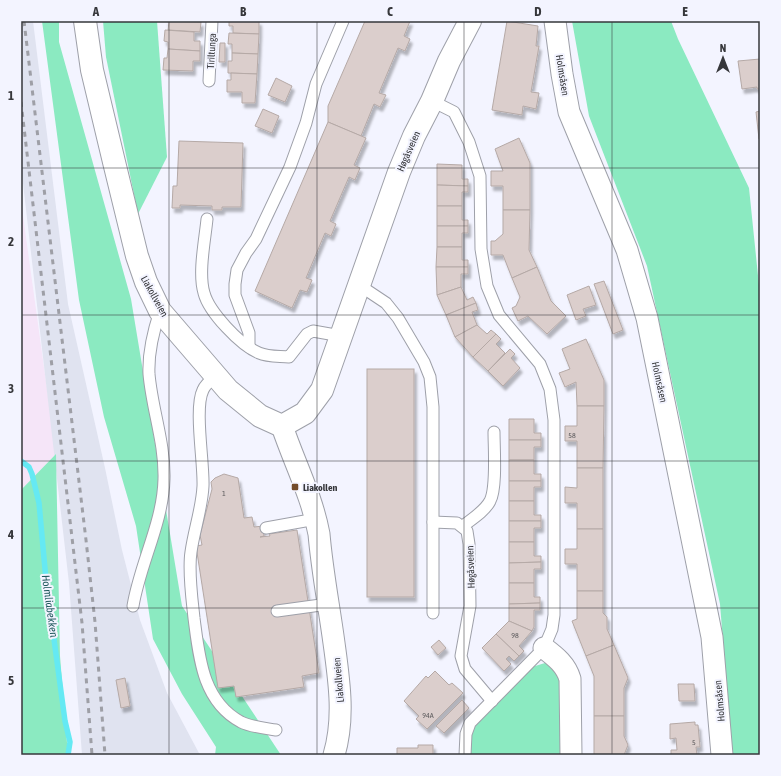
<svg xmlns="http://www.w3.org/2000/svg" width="781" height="776" viewBox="0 0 781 776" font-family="'Asap Condensed',sans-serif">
<defs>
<filter id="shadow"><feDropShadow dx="2.5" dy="4.5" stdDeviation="1" flood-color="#0004"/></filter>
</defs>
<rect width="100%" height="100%" fill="#f3f4ff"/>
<polygon fill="#f5e5f8" points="21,201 56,454 21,490"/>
<polygon fill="#e0e3f0" points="21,21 33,21 68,304 105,468 122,550 140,620 167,693 200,755 82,755 69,583 21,166"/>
<g fill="#8beac1">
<polygon points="42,21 59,21 59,42 131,299 182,606 281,755 215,755 216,747 182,694 153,639 136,526 104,417 79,300"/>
<polygon points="103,21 157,21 167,157 138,214 106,57"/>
<polygon points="572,21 671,21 678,39 749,188 760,295 760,755 732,755 720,604 647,266 589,116"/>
<polygon points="56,454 60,656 68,755 21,755 21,490"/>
<polygon points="545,663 554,665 560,670 567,755 470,755 470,734 475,725 532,667"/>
</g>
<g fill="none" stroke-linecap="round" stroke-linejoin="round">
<polyline stroke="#65e9f3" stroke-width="5.5" points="21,461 29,467 32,474 39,503 46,580 65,721 70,742 68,755"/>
</g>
<g fill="#dbcecc" stroke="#b5a9a6" filter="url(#shadow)">
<polygon points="165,21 201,22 200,32 168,30 169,22"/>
<polygon points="229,21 259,21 259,34 233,33 233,26 229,26"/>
<polygon points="365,21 410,21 404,36 410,39 405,51 398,48 379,93 386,95 380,107 374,104 361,136 328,122 328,106"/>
<polygon points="507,21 538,26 536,46 539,46 531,92 539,93 536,109 523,106 522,115 492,110"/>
<polygon points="165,30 194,32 194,41 200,41 200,51 168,49 168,42 164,41"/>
<polygon points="229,33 259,34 258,54 232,53 232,44 228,44"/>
<polygon points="220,43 225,43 225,62 219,62"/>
<polygon points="168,49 200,51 200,61 193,61 193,71 163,70 164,58 167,58"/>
<polygon points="232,53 258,54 257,74 228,73 228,61 232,61"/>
<polygon points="760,59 760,89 757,89 757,87 742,89 738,61"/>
<polygon points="231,73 257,74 255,103 242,103 242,92 227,92 227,80 231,80"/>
<polygon points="276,78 292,86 285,102 268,95"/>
<polygon points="263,109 279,116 272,133 255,126"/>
<polygon points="760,111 760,139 759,139 756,112"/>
<polygon points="328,122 366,138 354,165 360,168 355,180 349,177 330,221 336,224 331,236 325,233 306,278 312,280 307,292 300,290 292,308 255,291"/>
<polygon points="519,138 530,163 530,210 503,210 503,186 491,186 491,171 503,171 495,149"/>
<polygon points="179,141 243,143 241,207 222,207 222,210 212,210 212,206 180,205 180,208 172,208 173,186 177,186"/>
<polygon points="437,164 462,165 462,179 468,179 468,186 437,185"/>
<polygon points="437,185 468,186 468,192 462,192 462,206 437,206"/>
<polygon points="437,206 462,206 462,220 468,220 468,226 437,226"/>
<polygon points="503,210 530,210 529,250 537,267 512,278 503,255 491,255 491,241 495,241 503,234"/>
<polygon points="437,226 468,226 468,233 462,233 462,247 437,247"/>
<polygon points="437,247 462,247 462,260 468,260 468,267 436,267"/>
<polygon points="436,267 468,267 468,274 461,274 461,287 437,295"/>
<polygon points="537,267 551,301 566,316 547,334 528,316 518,321 512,308 516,306 520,297 512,278"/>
<polygon points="604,281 623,330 613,334 594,284"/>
<polygon points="589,286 596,305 583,309 586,316 576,320 567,295"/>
<polygon points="461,287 467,300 473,297 476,303 446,315 437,295"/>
<polygon points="476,303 478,310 472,312 477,325 455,337 446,315"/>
<polygon points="477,325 487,334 491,330 496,334 473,357 455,337"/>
<polygon points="496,334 501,339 496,344 505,353 488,371 473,357"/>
<polygon points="586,339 604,380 604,406 577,406 576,382 565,387 559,373 570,369 562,349"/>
<polygon points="510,349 515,354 511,358 520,368 503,386 488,371"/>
<rect x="367" y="369" width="47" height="228"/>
<polygon points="577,406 604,406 603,468 577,468 577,441 565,441 565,426 577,426"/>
<polygon points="509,419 534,419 534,433 541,433 541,440 509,440"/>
<polygon points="509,440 541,440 541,447 534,447 534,460 509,460"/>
<polygon points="509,460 534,460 534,474 541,474 541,481 509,481"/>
<polygon points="577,468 603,468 603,529 577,529 577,503 565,503 565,487 577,488"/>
<polygon points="224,474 238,478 244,518 252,517 254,527 263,526 264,536 260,537 270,536 269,534 297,530 319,673 302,676 304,687 236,697 234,686 218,688 196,546 202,545 200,535 212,489 211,482 215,478"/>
<polygon points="509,481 541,481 541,487 534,487 534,501 509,501"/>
<polygon points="509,501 534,501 534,515 541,515 541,521 509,521"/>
<polygon points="509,521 541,521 541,528 534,528 534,542 509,542"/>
<polygon points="577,529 603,529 603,591 577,591 577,564 565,564 565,549 577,549"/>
<polygon points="509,542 534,542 534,556 541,556 541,562 509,563"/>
<polygon points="541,562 541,569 534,569 534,583 509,583 509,563"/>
<polygon points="509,583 534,583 534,597 540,597 540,603 509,604"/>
<polygon points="577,591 603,591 603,613 607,617 607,629 614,645 586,656 572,621 577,619"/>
<polygon points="540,603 540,610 534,610 534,627 532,631 509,621 509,604"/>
<polygon points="509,621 532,631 519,646 524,651 519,656 496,634"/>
<polygon points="496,634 519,656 514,661 509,656 506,659 511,664 504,671 482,648"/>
<polygon points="439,640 446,648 438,655 431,647"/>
<polygon points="614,645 628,678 624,688 624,716 594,716 594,676 586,656"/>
<polygon points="435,671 449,685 452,683 463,693 427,729 416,719 419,716 404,701 426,676 428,678"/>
<polygon points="125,678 130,706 121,708 116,680"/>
<polygon points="678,684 694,684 695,701 679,701"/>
<polygon points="462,700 469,708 444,733 436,726"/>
<polygon points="594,716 624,716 624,736 628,745 624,755 594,755"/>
<polygon points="695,722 695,725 698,725 700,747 696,747 697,755 671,755 671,750 677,750 676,738 670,739 670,724"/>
<polygon points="418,745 433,745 433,755 397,755 397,748 418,748"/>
</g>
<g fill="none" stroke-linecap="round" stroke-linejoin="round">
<defs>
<g id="lane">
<polyline points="209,81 212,21"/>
<polyline points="432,101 454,112 469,142 480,176 481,249 487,286 499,315 540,364 550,389 554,420 554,615 552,629 544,648 470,723 466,734 465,755"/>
<path d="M207,219C205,240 198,273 204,293C209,312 240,345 259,353C268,357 279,356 289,357L307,334L313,331L341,336"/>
<polyline points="359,285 386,303 398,318 424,362 430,377 433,407 433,613"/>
<polyline points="249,347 249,333 235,295 235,284 237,270 246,253 256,239 290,167 306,123 316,84 343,21"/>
<path d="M215,377C211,380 205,385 203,390C194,408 204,463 203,486C202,508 194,530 191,552C188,571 192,599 194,618C199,656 202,701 241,722C251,727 264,728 276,730"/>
<polyline points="433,522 457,523 467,531 469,544 470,606 461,656 465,669 492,701"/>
<path d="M463,526C472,519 485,511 490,501C497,488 494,448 494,432"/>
<polyline points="266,528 316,519"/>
<path d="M133,606C140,563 163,523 164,479C165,443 152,409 149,374C148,352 153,332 160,311"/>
<polyline points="277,611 328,604"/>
</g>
<g id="street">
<polyline points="555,21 562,74 569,112 627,250 647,318 712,637 722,755"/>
<path d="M282,426C294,462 312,496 319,534C322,570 329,606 334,643C339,680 345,718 334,755"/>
<path d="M544,648C556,657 566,665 570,679L571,755"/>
</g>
<polyline id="secondary" points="85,21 92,70 114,162 137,256 146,282 160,311 228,390 260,416 282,426 305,413 322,390 399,172 414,136 432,101 449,61 470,21"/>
</defs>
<use href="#lane" stroke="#9ea0a9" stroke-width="13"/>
<use href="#street" stroke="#9ea0a9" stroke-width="23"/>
<use href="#secondary" stroke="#9ea0a9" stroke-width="24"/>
<use href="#lane" stroke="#fff" stroke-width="11"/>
<use href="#street" stroke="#fff" stroke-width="21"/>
<use href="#secondary" stroke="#fff" stroke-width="22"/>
<g stroke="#9e9fa6" stroke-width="3" stroke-dasharray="5 5" stroke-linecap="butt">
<polyline points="24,21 86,540 95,622 105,755"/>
<polyline points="21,102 82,623 92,755"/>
</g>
</g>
<path fill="none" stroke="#36373b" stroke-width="1" stroke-opacity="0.55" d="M169,21V755M317,21V755M464,21V755M612,21V755M21,168H760M21,315H760M21,461H760M21,608H760"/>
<rect fill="#734c2a" stroke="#f3f4ff" stroke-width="1.5" x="291" y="483" width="8" height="8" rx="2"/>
<g text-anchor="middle" stroke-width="4" stroke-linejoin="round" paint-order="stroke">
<g font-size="8" fill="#5f5d5f">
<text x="572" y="438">58</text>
<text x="224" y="496">1</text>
<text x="515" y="638">98</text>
<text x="428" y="718">94A</text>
<text x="694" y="745">5</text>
</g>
<g font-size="10" fill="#36373b" stroke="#f3f4ff">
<text transform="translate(211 51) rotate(-87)" y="4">Tiriltunga</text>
<text transform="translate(563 75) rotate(81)" y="4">Holmsåsen</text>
<text transform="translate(408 151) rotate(-66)" y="4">Høgåsveien</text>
<text transform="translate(155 296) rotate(61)" y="4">Liakollveien</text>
<text transform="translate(660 382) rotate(78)" y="4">Holmsåsen</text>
<text transform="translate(470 567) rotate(-92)" y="4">Høgåsveien</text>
<text transform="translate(338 680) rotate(-95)" y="4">Liakollveien</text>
<text transform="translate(719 701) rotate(-95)" y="4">Holmsåsen</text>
</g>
<g font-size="10" font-weight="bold" fill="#36373b" stroke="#f3f4ff" text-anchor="start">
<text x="303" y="491">Liakollen</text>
</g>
<g font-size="11" font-style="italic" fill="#1e575b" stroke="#f3f4ff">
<text transform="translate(50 606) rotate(82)" y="4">Holmliabekken</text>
</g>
</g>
<rect width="781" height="776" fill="none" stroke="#f3f4ff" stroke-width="44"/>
<g transform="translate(723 58)" stroke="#f3f4ff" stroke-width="3" paint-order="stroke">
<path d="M0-3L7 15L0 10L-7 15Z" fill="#36373b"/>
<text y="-6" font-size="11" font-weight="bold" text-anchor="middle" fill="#36373b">N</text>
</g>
<rect x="22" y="22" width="737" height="732" fill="none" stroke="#36373b" stroke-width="1.5"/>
<g font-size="13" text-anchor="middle" font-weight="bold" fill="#36373b">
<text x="96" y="16">A</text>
<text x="243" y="16">B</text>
<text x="390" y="16">C</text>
<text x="538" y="16">D</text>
<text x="685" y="16">E</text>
<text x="11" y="100">1</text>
<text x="11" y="246">2</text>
<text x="11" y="393">3</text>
<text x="11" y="539">4</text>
<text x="11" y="685">5</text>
</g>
</svg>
